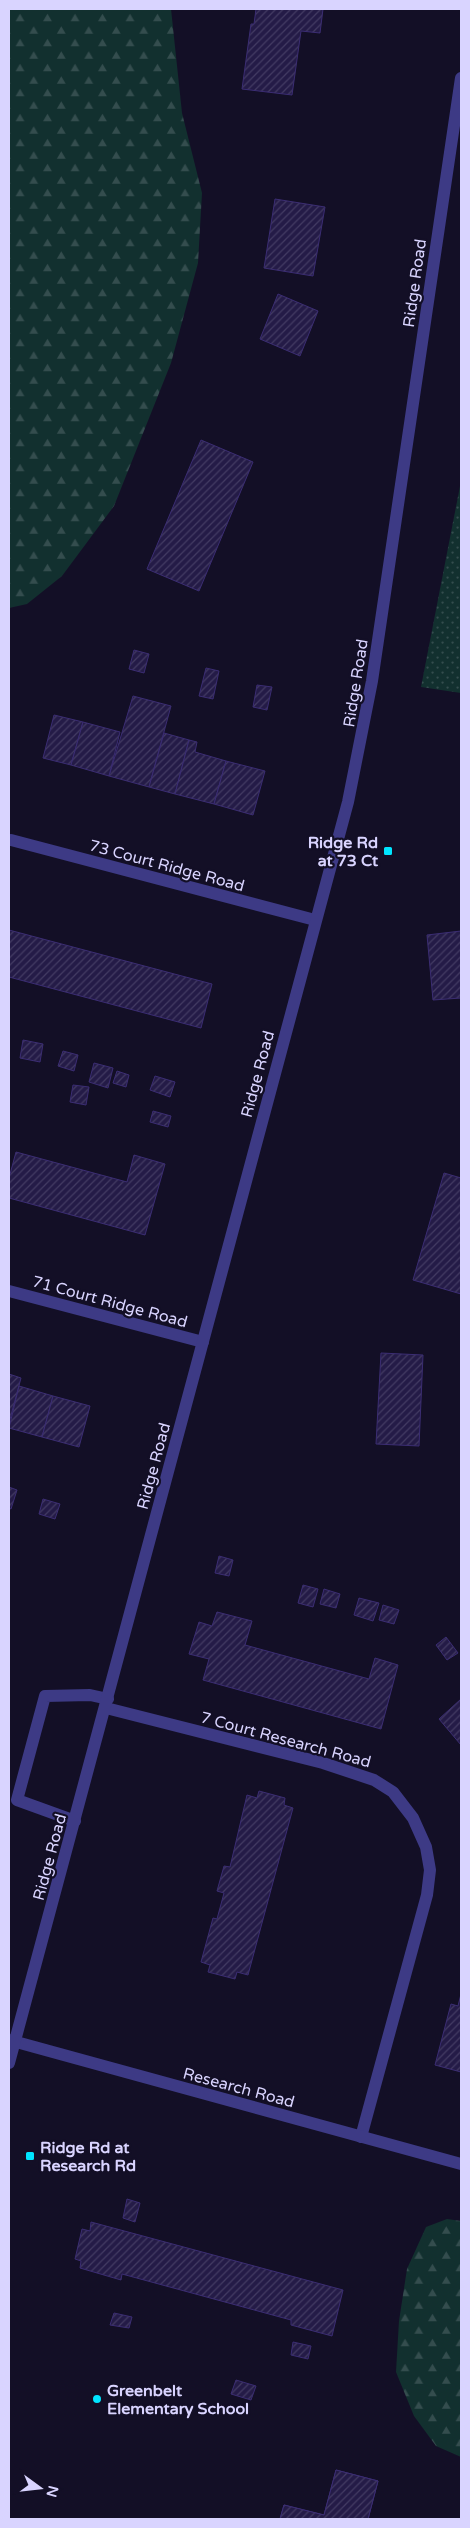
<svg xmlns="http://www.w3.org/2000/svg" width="470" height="2528" viewBox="0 0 470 2528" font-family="'Varela Round',sans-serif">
<defs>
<pattern id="forest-firs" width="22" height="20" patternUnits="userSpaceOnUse" patternTransform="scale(1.25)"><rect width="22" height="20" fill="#12302f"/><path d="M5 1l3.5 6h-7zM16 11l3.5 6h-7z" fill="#344d4e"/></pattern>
<pattern id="park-dots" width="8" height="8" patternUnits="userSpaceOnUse" patternTransform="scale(1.25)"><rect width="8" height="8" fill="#12302f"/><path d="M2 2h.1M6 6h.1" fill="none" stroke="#344d4e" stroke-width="1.8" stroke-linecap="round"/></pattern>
<pattern id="building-hatch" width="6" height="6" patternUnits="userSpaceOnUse" patternTransform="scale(1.25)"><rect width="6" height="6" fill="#241b47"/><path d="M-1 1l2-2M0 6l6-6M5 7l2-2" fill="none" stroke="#433b63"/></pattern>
</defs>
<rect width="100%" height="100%" fill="#130f26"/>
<g fill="url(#forest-firs)">
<polygon points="9,9 171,9 182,113 202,193 198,263 171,363 114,506 62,576 27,604 9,608"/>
<polygon points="447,2219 461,2221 461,2457 436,2446 414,2416 396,2372 399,2321 407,2269 426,2227"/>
</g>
<polygon fill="url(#park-dots)" points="461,481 461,693 421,687"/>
<g fill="url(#building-hatch)" stroke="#3b2d73">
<polygon points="256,9 323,9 320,33 301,31 292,95 242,89 251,24 254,24"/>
<polygon points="275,199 325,207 313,276 264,268"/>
<polygon points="278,294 318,311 300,356 260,339"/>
<polygon points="201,440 253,462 199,591 147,569"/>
<polygon points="134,650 149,654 144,673 129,669"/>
<polygon points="206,668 219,671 213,699 199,696"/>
<polygon points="257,685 272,687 267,710 253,707"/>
<polygon points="133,696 171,706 149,787 109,776"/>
<polygon points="54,715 83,722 71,765 43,758"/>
<polygon points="83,722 120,732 109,776 71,765"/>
<polygon points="164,733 189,740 175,794 149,787"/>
<polygon points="189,740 197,742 195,752 226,761 214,804 175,794"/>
<polygon points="226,761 265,771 253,815 214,804"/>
<polygon points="9,930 212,984 201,1028 9,977"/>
<polygon points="461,931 461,998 433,1000 427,935"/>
<polygon points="23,1040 43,1044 40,1062 20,1058"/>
<polygon points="63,1051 78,1055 74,1071 58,1066"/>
<polygon points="94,1063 113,1068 108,1088 89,1082"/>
<polygon points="117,1071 129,1075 126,1087 113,1083"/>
<polygon points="155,1076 175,1082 170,1097 150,1090"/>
<polygon points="73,1085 89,1087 86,1105 70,1102"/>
<polygon points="153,1111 171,1116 168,1127 150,1122"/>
<polygon points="16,1152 127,1182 134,1155 165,1164 145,1235 9,1198 9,1178"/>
<polygon points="444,1173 461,1178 461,1294 413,1280"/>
<polygon points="381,1353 423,1355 419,1446 376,1444"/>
<polygon points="9,1374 21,1378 9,1423"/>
<polygon points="19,1386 53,1396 42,1437 9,1428"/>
<polygon points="53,1396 90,1406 79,1447 42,1437"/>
<polygon points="9,1487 17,1490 11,1509 9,1508"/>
<polygon points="43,1499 60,1504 55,1519 39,1514"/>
<polygon points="219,1556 233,1560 229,1576 215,1573"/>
<polygon points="303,1585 318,1589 313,1607 298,1603"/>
<polygon points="324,1589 340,1594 336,1608 320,1604"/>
<polygon points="359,1598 379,1603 373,1621 354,1615"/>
<polygon points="383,1605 399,1610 394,1624 379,1620"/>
<polygon points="217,1612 252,1621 245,1645 369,1679 375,1658 398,1665 381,1729 203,1680 209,1659 189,1654 199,1622 212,1626"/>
<polygon points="446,1637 458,1653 447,1660 436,1645"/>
<polygon points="461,1699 461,1745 439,1719"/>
<polygon points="259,1791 285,1798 284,1805 293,1808 248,1975 237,1972 235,1979 208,1972 210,1965 201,1962 213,1918 217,1919 224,1893 217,1891 224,1866 230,1867 247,1795 257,1798"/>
<polygon points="461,1994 461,2072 435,2065 451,2004 458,2006"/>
<polygon points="127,2199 140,2203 135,2222 123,2218"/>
<polygon points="91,2222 343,2290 332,2336 291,2325 291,2320 122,2274 121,2280 80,2268 81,2261 75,2259 82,2229 90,2231"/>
<polygon points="114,2313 132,2317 129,2328 110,2325"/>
<polygon points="293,2342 311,2346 308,2359 291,2355"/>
<polygon points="236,2380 256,2386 251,2400 231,2394"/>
<polygon points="336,2470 378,2481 368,2519 280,2519 284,2505 324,2515"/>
<polygon points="336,2470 378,2481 368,2519 280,2519 284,2505 324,2515"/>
</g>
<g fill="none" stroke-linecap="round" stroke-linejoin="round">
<g stroke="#3d3a85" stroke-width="12">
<polyline points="11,840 315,920"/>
<polyline points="9,1291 203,1342"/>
<polyline points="106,1708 323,1763 374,1780 393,1792 413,1818 426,1847 430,1870 427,1895 361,2137"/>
<polyline points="75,1821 17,1800 45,1696 90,1695 108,1699"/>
<polyline points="9,2040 461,2164"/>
<polyline points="9,2063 348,802 372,681 461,78"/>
</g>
</g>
<g fill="#00e5ff" stroke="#130f26" stroke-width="2">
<rect x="383" y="846" width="10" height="10" rx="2.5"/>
<rect x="25" y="2151" width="10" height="10" rx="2.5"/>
<circle cx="97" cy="2399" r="5"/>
</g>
<g text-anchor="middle" stroke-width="4.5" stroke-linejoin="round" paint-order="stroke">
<g font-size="16" fill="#d9d4ff" stroke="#130f26">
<text transform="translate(414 283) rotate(-82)" y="6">Ridge Road</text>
<text transform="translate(355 683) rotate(-81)" y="6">Ridge Road</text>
<text transform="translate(167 865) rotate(15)" y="6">73 Court Ridge Road</text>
<text transform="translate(257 1074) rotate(-75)" y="6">Ridge Road</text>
<text transform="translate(110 1301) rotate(15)" y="6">71 Court Ridge Road</text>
<text transform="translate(153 1466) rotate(-75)" y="6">Ridge Road</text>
<text transform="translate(286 1739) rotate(15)" y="6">7 Court Research Road</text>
<text transform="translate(49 1857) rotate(-75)" y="6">Ridge Road</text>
<text transform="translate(239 2087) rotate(15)" y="6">Research Road</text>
</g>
<g font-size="16" font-weight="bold" fill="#d9d4ff" stroke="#130f26" text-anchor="start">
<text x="378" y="848" text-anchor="end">Ridge Rd<tspan x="378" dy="18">at 73 Ct</tspan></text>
<text x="40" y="2153">Ridge Rd at<tspan x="40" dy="18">Research Rd</tspan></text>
<text x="107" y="2396">Greenbelt<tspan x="107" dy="18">Elementary School</tspan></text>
</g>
</g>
<rect width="470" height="2528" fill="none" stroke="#d9d4ff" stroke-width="20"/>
<g transform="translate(40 2488) rotate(105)" stroke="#130f26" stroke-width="4" paint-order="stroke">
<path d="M0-4L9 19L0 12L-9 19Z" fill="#d9d4ff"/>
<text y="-8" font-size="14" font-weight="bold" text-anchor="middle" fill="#d9d4ff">N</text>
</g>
</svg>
